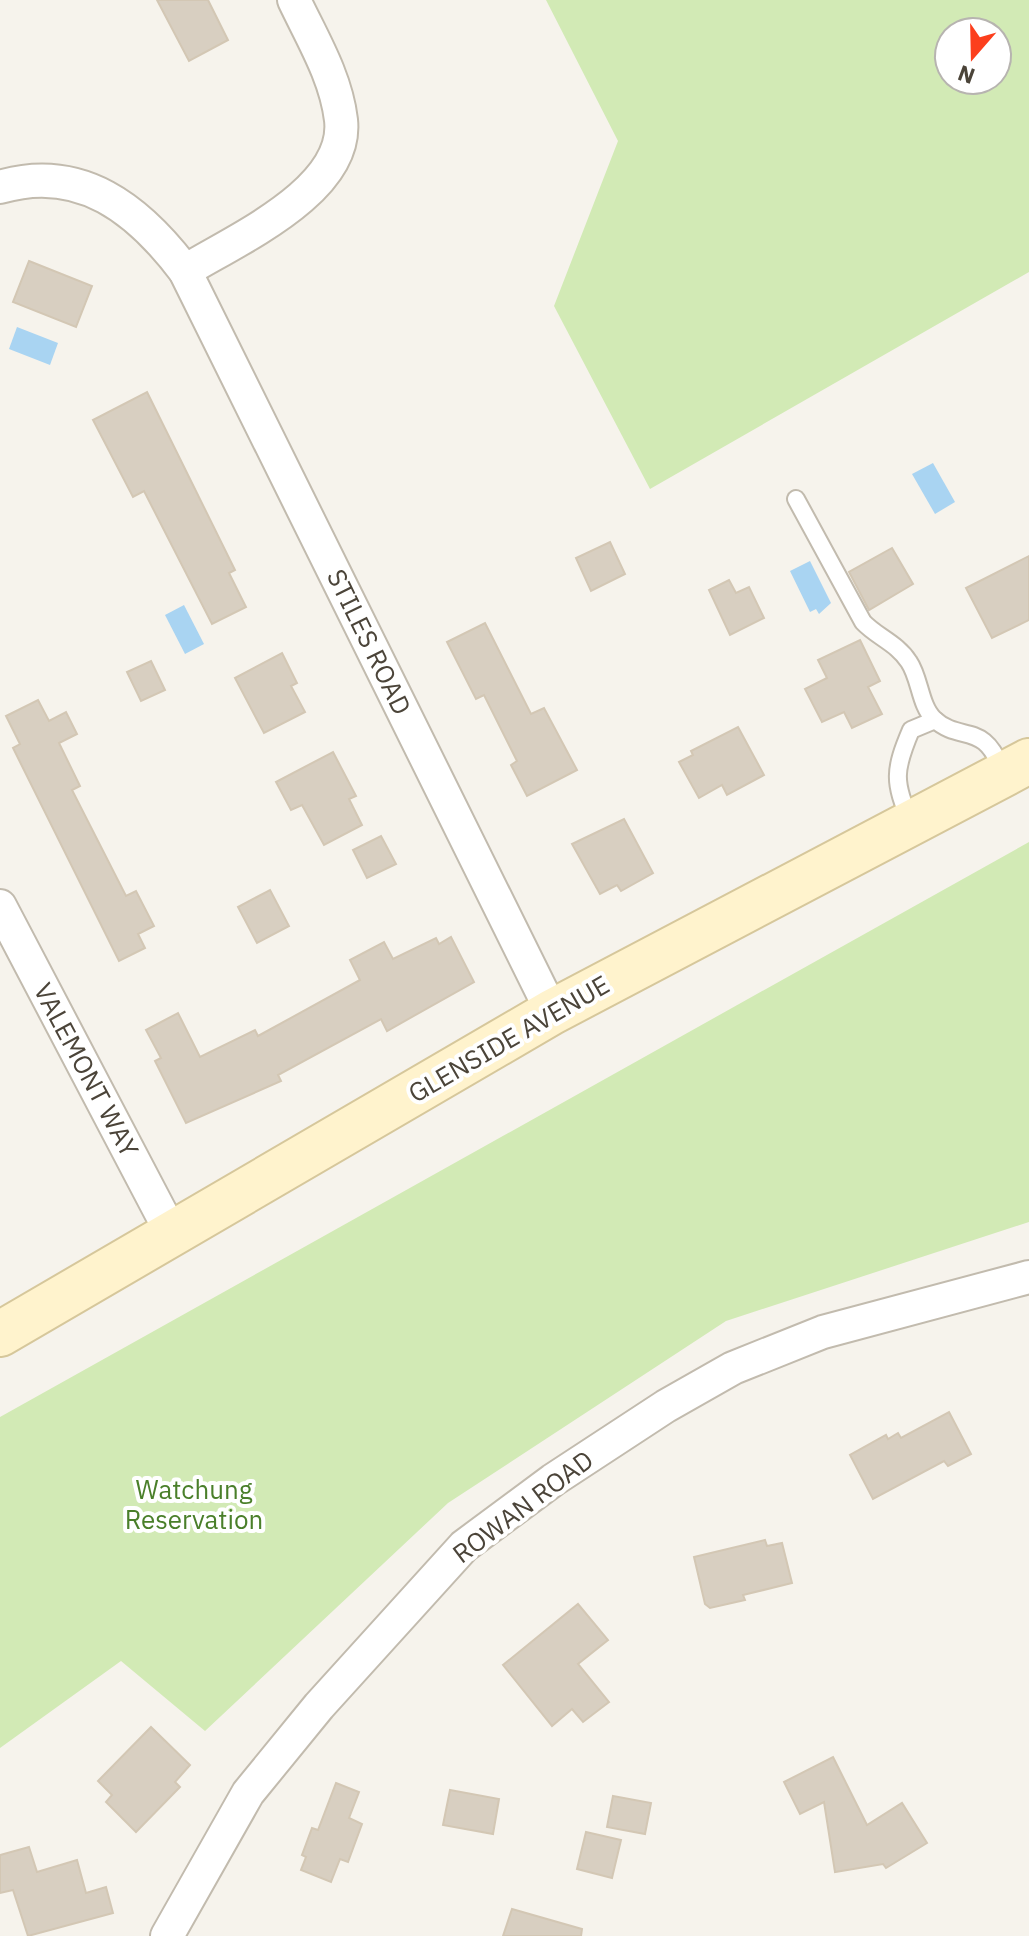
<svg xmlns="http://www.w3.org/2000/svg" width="1029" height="1936" viewBox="0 0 1029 1936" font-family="'IBM Plex Sans',sans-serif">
<rect width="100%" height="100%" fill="#f6f3ec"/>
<g fill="#d2eab5" fill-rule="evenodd">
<path d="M546,0H1029V272L650,489L554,306L618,141ZM997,32V80H949V32Z"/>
<polygon points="1029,842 1029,1222 726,1321 448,1503 205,1731 121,1661 0,1748 0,1417"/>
</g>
<g fill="#a9d4f2">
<polygon points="17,327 58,343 50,365 9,349"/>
<polygon points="933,463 955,502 935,514 912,474"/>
<polygon points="810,561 831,603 819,614 816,609 810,612 790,571"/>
<polygon points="184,605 204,644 185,654 165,615"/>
</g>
<g fill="#d8cfc1" stroke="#d3c7b4" stroke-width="2">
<polygon points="157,0 208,0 228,40 189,61"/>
<polygon points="29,261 92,286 76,327 13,302"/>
<polygon points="147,392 235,570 229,573 246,607 212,624 144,491 133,497 93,420"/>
<polygon points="610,542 625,574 591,591 576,558"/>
<polygon points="892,548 913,584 869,610 849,572"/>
<polygon points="1029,556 1029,620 992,638 966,588"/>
<polygon points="729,580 736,593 749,587 764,618 730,635 709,590"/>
<polygon points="485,623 531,714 544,708 577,770 527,796 511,765 517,761 484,695 476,699 447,642"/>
<polygon points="860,640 880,681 868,687 882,714 852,728 844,712 822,722 805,689 827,678 818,660"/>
<polygon points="282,653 297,683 291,686 305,712 264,733 235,678"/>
<polygon points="151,661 165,690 141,701 127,672"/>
<polygon points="38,700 49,721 66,712 77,734 59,743 80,786 72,790 126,896 136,891 154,926 138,934 145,948 119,961 13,748 20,744 6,716"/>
<polygon points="738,727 764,775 727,795 722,785 699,798 679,762 693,755 691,751"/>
<polygon points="333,752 356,796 349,799 362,825 324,845 302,805 291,810 276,782"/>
<polygon points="624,819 653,873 621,891 617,885 600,894 572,844"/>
<polygon points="381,836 396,864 367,878 353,850"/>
<polygon points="270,890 289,926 257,943 238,907"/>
<polygon points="451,937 474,982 387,1031 381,1019 278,1075 281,1081 186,1123 155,1061 161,1058 146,1030 178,1013 200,1057 255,1030 258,1036 360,980 350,960 384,942 393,959 436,938 439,944"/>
<polygon points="949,1412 971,1454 948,1466 944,1461 873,1499 850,1455 886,1435 888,1439 898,1433 901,1438"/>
<polygon points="765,1540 767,1546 782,1543 792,1583 743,1595 745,1600 710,1608 705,1604 694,1557"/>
<polygon points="578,1604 608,1640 578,1664 609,1702 583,1722 572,1709 552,1726 503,1665"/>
<polygon points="151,1727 190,1765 175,1782 180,1787 136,1832 106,1802 112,1795 98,1781"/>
<polygon points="833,1757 867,1825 902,1803 927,1843 886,1868 883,1864 835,1872 824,1802 800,1814 784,1782"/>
<polygon points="336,1783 359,1792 349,1818 362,1824 348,1862 340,1859 331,1882 301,1870 306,1857 302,1855 312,1828 318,1830"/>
<polygon points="450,1790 499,1799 493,1834 443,1825"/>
<polygon points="613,1796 651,1803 645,1834 607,1827"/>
<polygon points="586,1832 621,1840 612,1878 577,1869"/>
<polygon points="29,1847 37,1872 77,1860 86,1893 106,1887 113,1913 28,1936 13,1890 0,1893 0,1855"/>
<polygon points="512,1909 582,1929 581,1936 503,1936"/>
</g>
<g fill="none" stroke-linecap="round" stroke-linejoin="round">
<defs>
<g id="lane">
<path d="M796,499L863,622C877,637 897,643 909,662C920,678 920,706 934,719C961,744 984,719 1003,773"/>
<path d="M911,822C893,782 894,770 911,730L935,720"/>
</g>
<g id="street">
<path d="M0,187C81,163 139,210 185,271L552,1012"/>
<path d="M185,271C235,240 349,191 341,120C336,77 312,38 294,0"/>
<polyline points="0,906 172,1234"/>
<polyline points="167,1936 248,1793 319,1706 464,1546 553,1480 666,1406 733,1368 823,1332 1029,1277"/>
</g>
<polyline id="secondary" points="0,1334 552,1012 1029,761"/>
</defs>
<use href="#lane" stroke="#c2bbae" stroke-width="20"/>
<use href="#street" stroke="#c2bbae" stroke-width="36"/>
<use href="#secondary" stroke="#d6c79b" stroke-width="48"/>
<use href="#lane" stroke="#fff" stroke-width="16"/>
<use href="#street" stroke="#fff" stroke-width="32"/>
<use href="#secondary" stroke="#fff3cd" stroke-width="44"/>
</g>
<g text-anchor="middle" stroke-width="8" stroke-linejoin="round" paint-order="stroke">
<g font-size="26" fill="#4b4439" stroke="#fff">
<text transform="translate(369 642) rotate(64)" y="9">STILES ROAD</text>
<text transform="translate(509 1039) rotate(-30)" y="9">GLENSIDE AVENUE</text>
<text transform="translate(86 1070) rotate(62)" y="9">VALEMONT WAY</text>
<text transform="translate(523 1507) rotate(-37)" y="9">ROWAN ROAD</text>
</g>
<g font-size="26" fill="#4a7f2a" stroke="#fff">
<text x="194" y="1499">Watchung<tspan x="194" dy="30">Reservation</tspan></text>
</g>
</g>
<g transform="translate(973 56) rotate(200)"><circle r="38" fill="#ffffff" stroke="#b7b4b0" stroke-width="2"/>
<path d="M0-6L14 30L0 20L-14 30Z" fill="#fc3f1d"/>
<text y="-12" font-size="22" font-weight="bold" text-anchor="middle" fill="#4b4439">N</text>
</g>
</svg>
